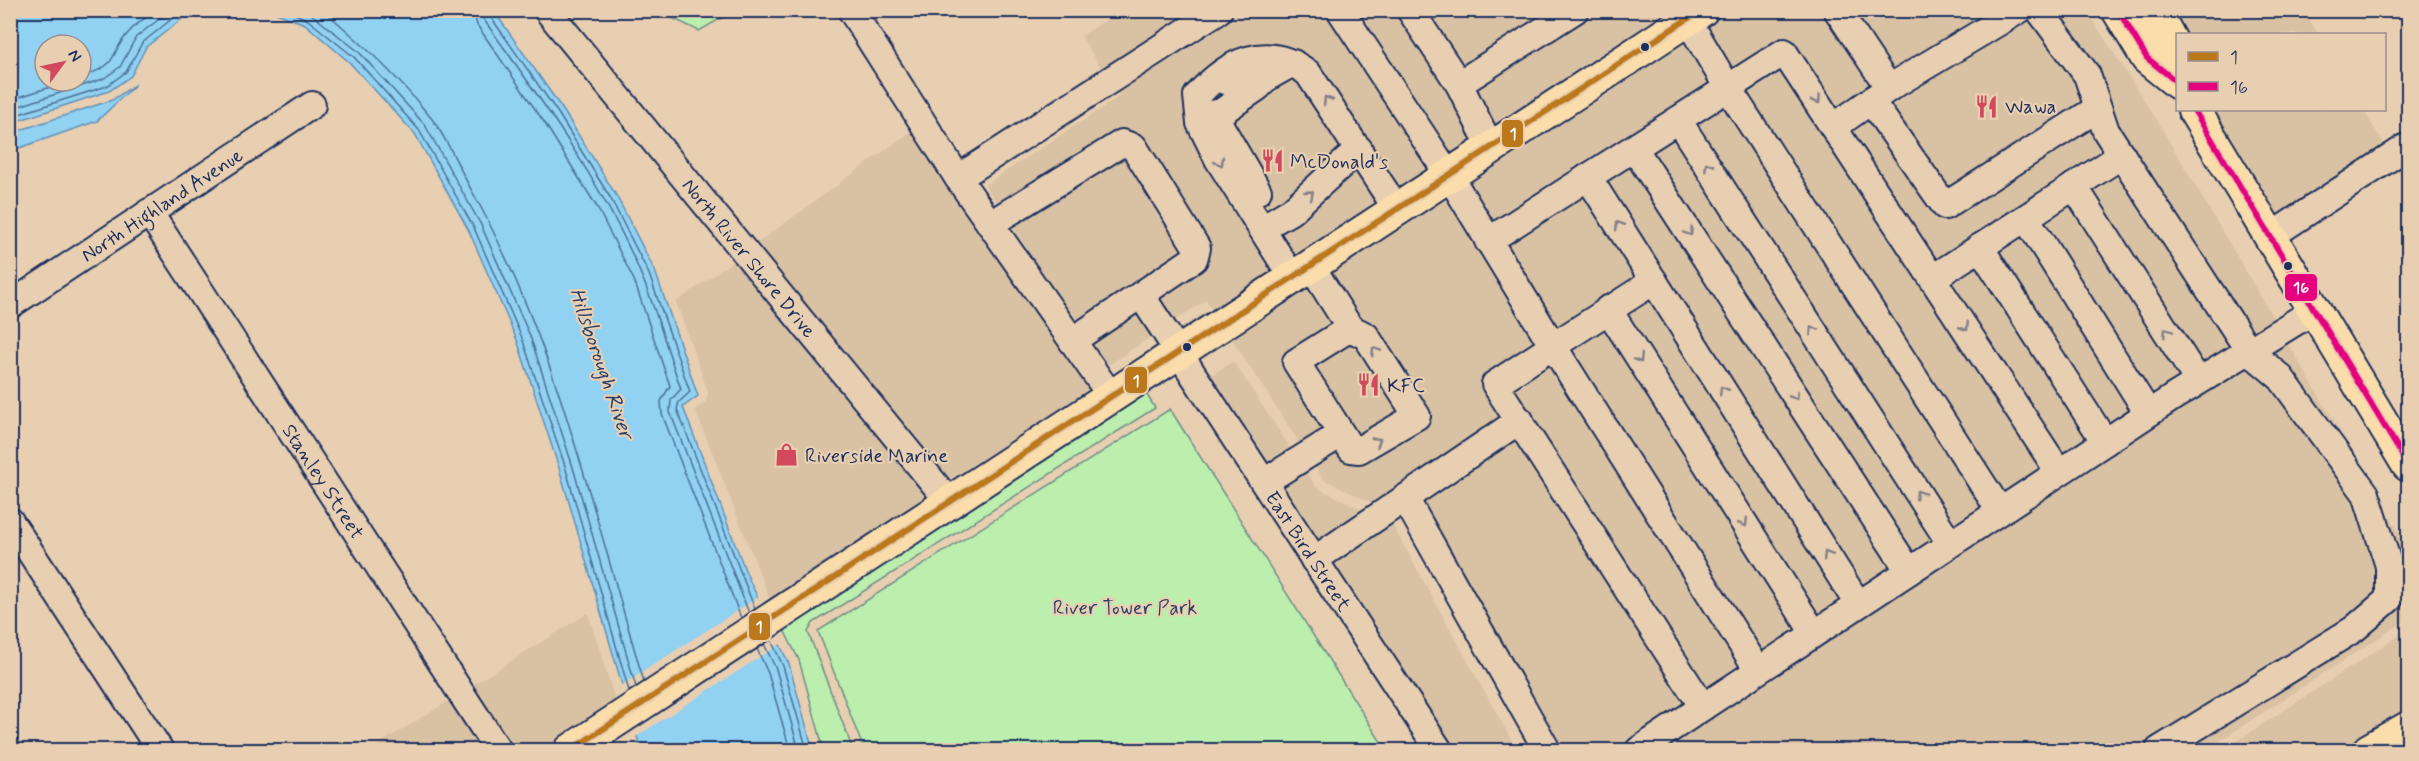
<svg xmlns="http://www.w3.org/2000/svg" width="2419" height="761" viewBox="0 0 2419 761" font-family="Mynerve,sans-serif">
<rect width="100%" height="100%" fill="#e9cfb1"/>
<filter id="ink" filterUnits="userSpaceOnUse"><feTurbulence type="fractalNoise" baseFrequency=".0167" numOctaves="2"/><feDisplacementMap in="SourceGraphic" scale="12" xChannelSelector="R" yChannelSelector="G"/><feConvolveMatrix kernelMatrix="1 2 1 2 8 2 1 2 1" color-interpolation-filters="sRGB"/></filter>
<g filter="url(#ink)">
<g fill="#d9c1a3">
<polygon points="1120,11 2087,11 2158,122 2408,547 2408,619 2205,750 1529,750 1400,517 1323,479 1206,300 1104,368 985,185 1119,97 1081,36"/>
<polygon points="2184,11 2304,11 2318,34 2178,34 2162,25"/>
<polygon points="2212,110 2363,110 2386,147 2276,219"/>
<polygon points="920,125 1109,376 1202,314 1204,318 954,488 756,244"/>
<polygon points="736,259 933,502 772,605 695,409 706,402 708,392 676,302"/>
<polygon points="1233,361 1316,487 1392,524 1517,750 1454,750 1210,376"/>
<polygon points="588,613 617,706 551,750 513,750 471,686"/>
<polygon points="2408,630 2408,712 2345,750 2223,750"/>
<polygon points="450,700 483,750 369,750"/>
</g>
<g fill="#bceeae" stroke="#6c8e86" stroke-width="1.5">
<polygon points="658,11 734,11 699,31"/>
<polygon points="1144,390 1155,408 813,623 808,632 853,750 824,750 799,660 782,626"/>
<polygon points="1170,409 1386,750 864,750 818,631"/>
</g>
<g fill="#91d1f2" stroke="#6290b7" stroke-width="1.5" fill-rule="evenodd">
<path d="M11,10H200V11L186,16L146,47L131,76L109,91L11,123ZM45,45H81V81H45Z"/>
<polygon points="271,11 494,11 563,110 616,195 655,271 698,396 683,407 747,575 789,664 813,750 641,750 559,468 517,340 469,231 415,134 349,62 305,24"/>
<polygon points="136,84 97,121 11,151 11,133 112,100"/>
</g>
<polygon fill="#e9cfb1" points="760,596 782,643 634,738 619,687"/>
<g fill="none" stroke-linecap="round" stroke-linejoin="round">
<g stroke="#4a7099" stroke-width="1.5">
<polyline points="287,10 308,20 354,57 419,130 474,228 522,338 565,466 629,691"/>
<polyline points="306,10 359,52 425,125 481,225 530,336 572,464 636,687"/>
<path d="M323,10C362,43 400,79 432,119C448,140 459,168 472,191C557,343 594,516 644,682"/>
<polyline points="473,10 477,25 544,122 597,207 634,280 670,386 661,401 662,414 741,618"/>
<path d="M482,10L484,20C539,96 607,190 642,277C657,312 668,353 681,389L671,400L670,412L749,613"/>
<polyline points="489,10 490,16 558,113 611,199 649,274 690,392 679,402 677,409 755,609"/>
<path d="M81,77C124,63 106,56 130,31C137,23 147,17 156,10"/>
<polyline points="10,100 69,81"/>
<polyline points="10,109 103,79 120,67 136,37 171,10"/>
<polyline points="10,117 107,86 126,72 142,43 183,10"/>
<polyline points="771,640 783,666 807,750"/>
<polyline points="764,644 776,669 799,750"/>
<polyline points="757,649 768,673 790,750"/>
</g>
<defs>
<g id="minor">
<path id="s1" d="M547,10L951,504"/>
<polyline points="851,10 958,178 1111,396"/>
<polyline points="1340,10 1450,177 1553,346 1495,384 1703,707 2175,396 2315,310"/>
<polyline points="1410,10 1459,84 1575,10"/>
<polyline points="1682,10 1728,88 2000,511"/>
<polyline points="1837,10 1889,88"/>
<polyline points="2039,10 2087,75 2106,131 2249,351 2281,378 2366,494 2389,566 2389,599 2354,629 2159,750"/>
<polyline points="1225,81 1233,76 1268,77 1293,63"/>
<polyline points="1459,84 1492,150"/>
<polyline points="1871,101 1945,206 2098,108"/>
<polyline points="1216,113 1221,127 1258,191"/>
<polyline points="1217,115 1258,87 1268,77"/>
<polyline points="1678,120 1950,543"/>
<polyline points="1835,126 1889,88 2019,10"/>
<polyline points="1634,148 1909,571"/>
<polyline points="1588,177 1858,604"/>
<polyline points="958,178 1219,10"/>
<polyline points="2074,186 2198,381"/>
<path id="s2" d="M149,212L498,750"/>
<polyline points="2026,218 2148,413"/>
<polyline points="990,224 1122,143 1134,147 1197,248 1194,259 1072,341"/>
<polyline points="1262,228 1291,211 1359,149"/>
<polyline points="2271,236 2408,146"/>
<polyline points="1488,241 1784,52 2059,472"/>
<polyline points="1980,247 2105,442"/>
<polyline points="1311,266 1350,328 1366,336 1417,416 1359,450 1351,449 1296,362 1350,328"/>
<path d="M1292,277L1218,159L1200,123L1197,96C1228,61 1266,42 1308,73L1398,211"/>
<polyline points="1933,278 2122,155"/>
<polyline points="1654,281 1553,346 1758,670"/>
<path id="s3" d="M1141,295L1439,750"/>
<path id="s4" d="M10,305L312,105"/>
<polyline points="1608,309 1814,633"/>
<polyline points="1264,482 1341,434"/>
<polyline points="1405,498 1547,750"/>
<polyline points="10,521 160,750"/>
<polyline points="1314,560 1520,420"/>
<polyline points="1639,750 1703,707"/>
</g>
<g id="major">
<polyline points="2118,10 2147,58 2178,83"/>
<polyline points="2154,10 2171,41 2178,76"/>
<polyline points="2194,110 2408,465"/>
<polyline points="571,750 1702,10"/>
<polyline points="2369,750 2408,728"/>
</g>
</defs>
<use href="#minor" stroke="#1b2f5e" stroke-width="30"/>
<use href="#major" stroke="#1b2f5e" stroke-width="36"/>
<use href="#minor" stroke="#e9cfb1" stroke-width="26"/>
<use href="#major" stroke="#fbddab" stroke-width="32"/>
<defs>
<polyline id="bus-1" points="571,750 1701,10"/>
<g id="bus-2">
<polyline points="2118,10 2147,58 2178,83"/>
<polyline points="2194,110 2408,465"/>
</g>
</defs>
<use href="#bus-1" stroke="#e9cfb1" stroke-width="10"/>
<use href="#bus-2" stroke="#e9cfb1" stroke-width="10"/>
<use href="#bus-1" stroke="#bb791c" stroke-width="6"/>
<use href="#bus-2" stroke="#e5007d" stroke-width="6"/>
</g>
<defs><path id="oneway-chevron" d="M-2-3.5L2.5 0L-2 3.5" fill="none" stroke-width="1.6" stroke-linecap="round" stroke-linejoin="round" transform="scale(1.5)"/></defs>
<g stroke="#827f88">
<use href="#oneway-chevron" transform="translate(1327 100) rotate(-122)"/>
<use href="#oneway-chevron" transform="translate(1817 100) rotate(56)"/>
<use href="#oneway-chevron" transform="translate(1220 162) rotate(60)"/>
<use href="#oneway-chevron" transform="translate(1708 166) rotate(-123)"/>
<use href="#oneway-chevron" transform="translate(1310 194) rotate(-41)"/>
<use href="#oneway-chevron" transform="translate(1619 225) rotate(-122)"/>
<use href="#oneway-chevron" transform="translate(1689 232) rotate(57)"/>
<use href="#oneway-chevron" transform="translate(1965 327) rotate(57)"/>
<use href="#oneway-chevron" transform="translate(1813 330) rotate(-123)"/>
<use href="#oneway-chevron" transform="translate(2167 332) rotate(-123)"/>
<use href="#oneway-chevron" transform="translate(1375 351) rotate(-123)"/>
<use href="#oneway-chevron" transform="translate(1639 359) rotate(58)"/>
<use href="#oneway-chevron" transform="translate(1723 390) rotate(-122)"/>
<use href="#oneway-chevron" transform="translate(1795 396) rotate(57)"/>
<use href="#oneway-chevron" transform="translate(1377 441) rotate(-32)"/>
<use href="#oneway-chevron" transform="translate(1919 494) rotate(-123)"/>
<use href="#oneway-chevron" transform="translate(1744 523) rotate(58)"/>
<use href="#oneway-chevron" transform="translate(1827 555) rotate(-122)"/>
</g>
</g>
<defs>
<symbol id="restaurant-bare" viewBox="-9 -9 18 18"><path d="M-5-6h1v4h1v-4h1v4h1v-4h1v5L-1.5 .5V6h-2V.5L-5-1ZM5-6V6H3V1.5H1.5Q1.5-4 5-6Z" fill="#d1495b" stroke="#e9cfb1" stroke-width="2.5" paint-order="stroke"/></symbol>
<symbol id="shop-bare" viewBox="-9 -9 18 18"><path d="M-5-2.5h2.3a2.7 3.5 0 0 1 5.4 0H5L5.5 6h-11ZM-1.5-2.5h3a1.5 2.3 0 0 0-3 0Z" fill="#d1495b" stroke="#e9cfb1" stroke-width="2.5" paint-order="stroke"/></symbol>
</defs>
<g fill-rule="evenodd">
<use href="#restaurant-bare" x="1970" y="90" width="33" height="33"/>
<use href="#restaurant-bare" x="1256" y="144" width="33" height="33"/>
<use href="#restaurant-bare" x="1352" y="368" width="33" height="33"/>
<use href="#shop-bare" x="770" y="438" width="33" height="33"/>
</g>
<g fill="#1b2f5e" stroke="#e9cfb1" stroke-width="2">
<circle cx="1645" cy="47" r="5"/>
<circle cx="2288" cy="266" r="5"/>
<circle cx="1187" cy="347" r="5"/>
</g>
<g text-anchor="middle" stroke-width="4.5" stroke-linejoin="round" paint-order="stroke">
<g font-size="20" fill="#1b2f5e" stroke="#e9cfb1" text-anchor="start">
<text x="2005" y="113">Wawa</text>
<text x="1290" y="168">McDonald's</text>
<text x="1387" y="392">KFC</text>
<text x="805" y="462">Riverside Marine</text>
</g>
<g font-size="20" fill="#1b2f5e" stroke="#e9cfb1">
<text dy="7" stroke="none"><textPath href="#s4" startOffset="182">North Highland Avenue</textPath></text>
<text dy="7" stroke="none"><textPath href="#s1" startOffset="320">North River Shore Drive</textPath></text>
<text dy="7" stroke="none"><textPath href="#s2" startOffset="321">Stanley Street</textPath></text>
<text dy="7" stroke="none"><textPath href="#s3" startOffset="306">East Bird Street</textPath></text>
</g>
<g font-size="20" fill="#2b4266" stroke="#e9cfb1">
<text x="1125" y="614">River Tower Park</text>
</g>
<g font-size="21" font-style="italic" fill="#273f6d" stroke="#e9cfb1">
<text transform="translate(602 363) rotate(71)" y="7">Hillsborough River</text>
</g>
</g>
<g stroke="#e9cfb1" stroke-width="2">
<rect x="1501" y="119" width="23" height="29" rx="6" fill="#bb791c"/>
<rect x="2284" y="273" width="34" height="29" rx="6" fill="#e5007d"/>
<rect x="1124" y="366" width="24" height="28" rx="6" fill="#bb791c"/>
<rect x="748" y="612" width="23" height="29" rx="6" fill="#bb791c"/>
</g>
<g font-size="16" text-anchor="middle" font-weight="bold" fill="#fff">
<text x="1513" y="139">1</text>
<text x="2301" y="293">16</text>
<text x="1136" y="386">1</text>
<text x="759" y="632">1</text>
</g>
<rect width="2419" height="761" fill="none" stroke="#e9cfb1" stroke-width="36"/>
<rect x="18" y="18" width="2383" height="725" fill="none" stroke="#1b2f5e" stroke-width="2" filter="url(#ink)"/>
<rect x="2176" y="33" width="210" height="78" fill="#e9cfb1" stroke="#978f90" stroke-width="1.5"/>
<rect x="2188" y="52" width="30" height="9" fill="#bb791c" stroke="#978f90" stroke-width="1.5"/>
<text x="2230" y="63" font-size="18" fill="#1b2f5e">1</text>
<rect x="2188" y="82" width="30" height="9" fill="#e5007d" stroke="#978f90" stroke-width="1.5"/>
<text x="2230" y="93" font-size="18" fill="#1b2f5e">16</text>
<g transform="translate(63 63) rotate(57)"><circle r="28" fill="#e9cfb1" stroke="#978f90" stroke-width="1.5"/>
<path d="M0-4.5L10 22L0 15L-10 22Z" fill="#d1495b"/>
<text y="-9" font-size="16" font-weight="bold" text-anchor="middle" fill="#1b2f5e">N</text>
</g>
</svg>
